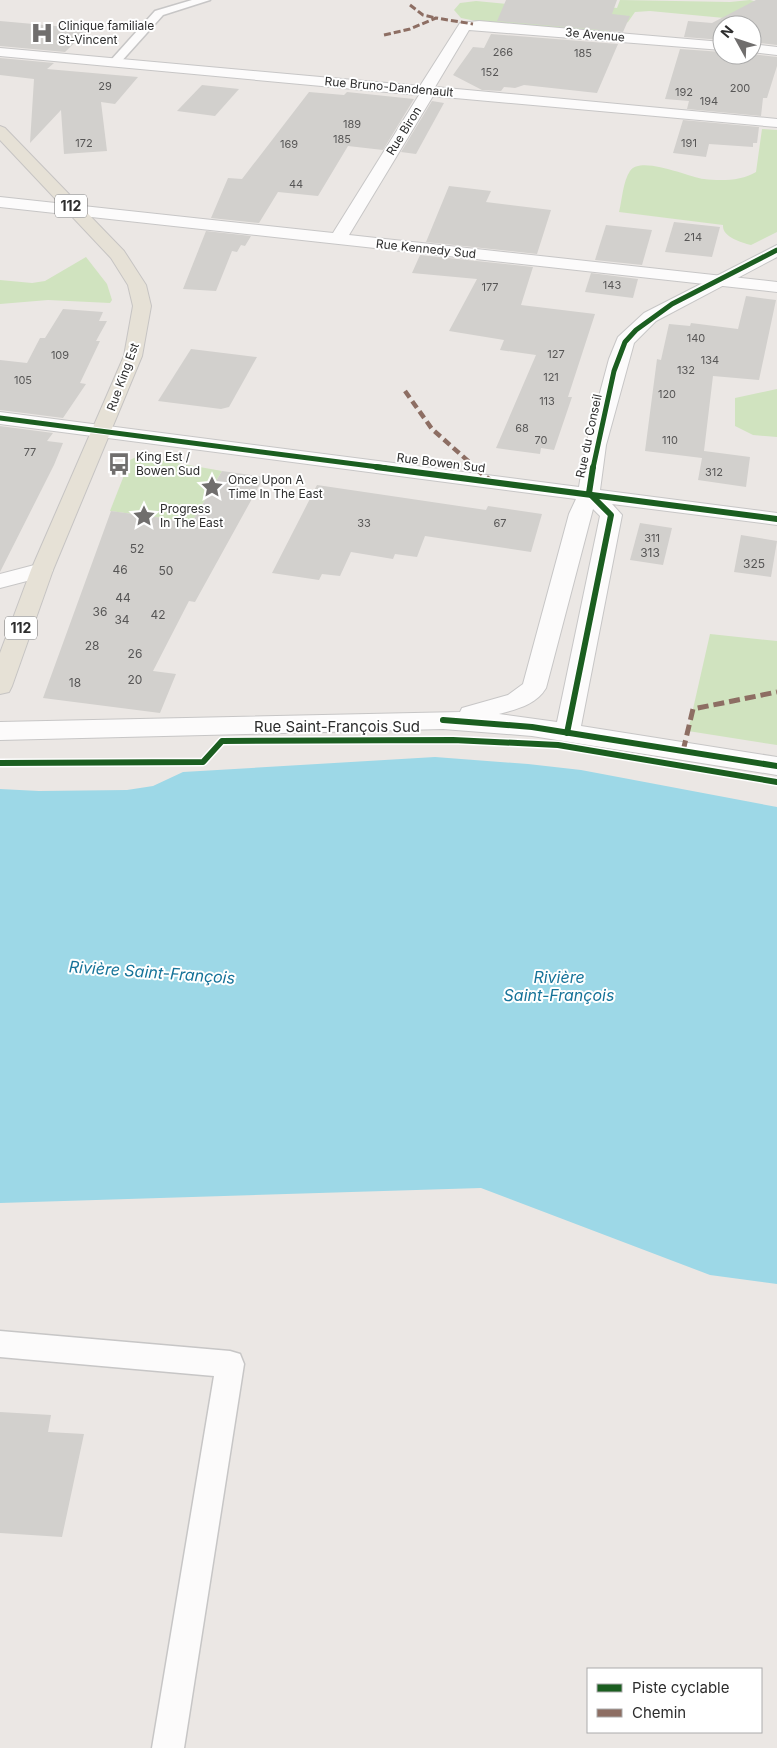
<svg xmlns="http://www.w3.org/2000/svg" width="777" height="1748" viewBox="0 0 777 1748" font-family="Inter,sans-serif">
<rect width="100%" height="100%" fill="#ebe7e4"/>
<g fill="#d0e3bf">
<polygon points="620,0 730,2 750,0 777,7 777,23 650,11 635,12 628,22 610,31 476,21 461,18 454,10 460,3 476,1 606,13 608,7 617,8"/>
<path d="M762,129L777,130V232L751,245C741,242 722,237 723,225L619,212C622,200 623,181 630,171C641,155 688,177 704,179C720,181 742,181 756,172Z"/>
<polygon points="86,257 107,284 112,300 110,303 48,300 0,304 0,280 32,283 45,281"/>
<polygon points="777,389 777,437 753,435 735,426 735,398"/>
<polygon points="138,456 222,471 192,522 110,511 130,460"/>
<polygon points="710,634 777,641 777,745 688,731"/>
</g>
<polygon fill="#9dd8e7" points="435,757 528,764 581,770 777,807 777,1284 710,1275 481,1188 0,1203 0,789 39,791 127,790 153,786 183,772"/>
<g fill="#d2d0cd">
<polygon points="506,0 617,0 612,14 630,16 623,32 497,21"/>
<polygon points="756,0 777,0 777,45 752,42 752,25 722,25 722,40 684,37 688,21 712,23"/>
<polygon points="0,21 89,29 65,52 0,46"/>
<polygon points="491,34 618,44 597,93 524,85 515,88 504,87 501,91 482,90 453,75 473,47 484,48"/>
<polygon points="680,49 722,52 722,55 752,54 777,57 777,66 767,98 763,98 761,116 687,109 689,101 665,99"/>
<polygon points="0,58 54,63 47,69 138,77 115,104 101,102 107,151 64,154 61,110 30,143 34,79 0,75"/>
<polygon points="202,85 239,89 215,116 177,111"/>
<polygon points="309,92 344,95 347,92 414,99 383,150 348,146 318,196 278,192 259,223 211,218 228,178 242,179"/>
<polygon points="432,101 444,103 416,154 401,152"/>
<polygon points="683,120 759,127 757,143 753,143 753,147 709,144 706,157 673,153"/>
<polygon points="449,186 491,191 486,202 551,210 537,254 426,242"/>
<polygon points="674,222 720,227 712,257 665,252"/>
<polygon points="606,225 652,230 642,265 595,260"/>
<polygon points="206,231 251,236 245,246 241,245 237,252 232,251 216,291 183,289"/>
<polygon points="420,255 533,267 521,305 595,314 568,397 572,397 554,450 541,448 540,454 496,448 536,355 500,350 504,340 449,331 477,279 412,273"/>
<polygon points="591,273 638,279 633,298 585,292"/>
<polygon points="746,296 776,300 759,380 713,376 704,451 750,457 746,487 698,480 702,458 645,451 657,359 661,360 669,324 690,326 691,323 738,329"/>
<polygon points="63,309 103,312 99,321 107,321 96,341 100,341 80,383 86,384 63,418 0,410 0,360 27,363 40,338 45,338"/>
<polygon points="191,349 257,357 229,407 221,409 158,401"/>
<polygon points="0,426 53,433 47,441 63,443 54,465 0,572"/>
<polygon points="222,471 264,477 195,602 189,601 153,671 176,674 160,713 43,698 111,511 192,522"/>
<polygon points="317,485 486,510 488,506 542,514 531,552 425,536 417,557 395,554 393,559 351,552 340,576 322,574 319,580 272,573"/>
<polygon points="640,523 672,528 663,565 630,560"/>
<polygon points="741,535 777,541 771,577 734,572"/>
<polygon points="0,1412 51,1415 48,1432 84,1434 62,1537 0,1533"/>
</g>
<g fill="none" stroke-linecap="round" stroke-linejoin="round">
<defs>
<g id="service">
<polygon points="192,0 210,0 163,15 119,64 111,64 111,60 155,11"/>
<polygon points="0,1331 230,1351 240,1354 244,1364 184,1748 152,1748 214,1376 0,1357"/>
</g>
<g id="minor">
<polygon points="479,21 722,42 722,50 469,30 435,87 777,119 777,127 433,96 349,235 777,282 777,292 0,207 0,197 333,233 419,95 0,56 0,48 420,86 460,23"/>
<polygon points="752,44 777,47 777,55 752,52"/>
<polygon points="42,563 50,565 53,570 50,575 0,588 0,574"/>
</g>
<path id="tertiary" d="M777,245V257L656,321L634,343L606,445L600,490L777,513V525L612,504L622,515L581,726L777,757V775L532,736L443,729L0,740V722L460,712L462,708L508,695L523,684L569,514L576,499L0,424V412L579,487L586,445L609,359L618,337L644,313ZM593,509L600,516L557,722L499,714C517,709 536,705 546,688Z"/>
<polygon id="primary" points="0,126 5,128 124,251 146,285 151,306 142,356 53,570 12,686 9,692 0,694 0,653 31,570 124,356 133,306 128,285 111,258 0,140"/>
</defs>
<use href="#service" stroke="#c7c6c6" stroke-width="3"/>
<use href="#minor" stroke="#c7c6c6" stroke-width="2"/>
<use href="#tertiary" stroke="#c7c6c6" stroke-width="2"/>
<use href="#primary" stroke="#c6c4c3" stroke-width="2"/>
<use href="#service" fill="#fcfbfb" fill-rule="evenodd"/>
<use href="#minor" fill="#fcfbfb" fill-rule="evenodd"/>
<use href="#tertiary" fill="#fcfbfb" fill-rule="evenodd"/>
<use href="#primary" fill="#e6e1d6" fill-rule="evenodd"/>
<g stroke="#8d6e63" stroke-width="3" stroke-dasharray="7 3" stroke-linecap="butt">
<polyline points="410,5 423,15 436,18"/>
<polyline points="384,35 410,29 436,18 473,24"/>
</g>
<polyline stroke="#8d6e63" stroke-width="4.5" stroke-dasharray="8 4.5" stroke-linecap="butt" points="405,391 432,429 476,468"/>
<g stroke="#8d6e63" stroke-width="5" stroke-dasharray="11 5" stroke-linecap="butt">
<polyline points="474,467 491,481"/>
<polyline points="683,751 693,709 777,692"/>
</g>
<defs>
<g id="cycleway-far1">
<polyline points="0,418 386,468"/>
<polyline points="593,468 614,371 625,342 636,330 672,304 777,250"/>
</g>
<g id="cycleway">
<polyline points="376,467 777,519"/>
<polyline points="589,493 593,467"/>
<polyline points="443,720 532,727 777,766"/>
<polyline points="567,733 611,515 589,493"/>
<polyline points="0,763 203,762 222,741 453,740 558,745 777,782"/>
</g>
</defs>
<use href="#cycleway-far1" stroke="#fff" stroke-width="7"/>
<use href="#cycleway" stroke="#fff" stroke-width="9"/>
<use href="#cycleway-far1" stroke="#1b5e20" stroke-width="5"/>
<use href="#cycleway" stroke="#1b5e20" stroke-width="6"/>
</g>
<defs>
<symbol id="hospital-bare" viewBox="-9 -9 18 18"><path d="M-5-5h3v3.5h4V-5h3V5h-3V1.5h-4V5h-3Z" fill="#706e6d" stroke="#fff" stroke-width="2.5" paint-order="stroke"/></symbol>
<symbol id="bus-bare" viewBox="-9 -9 18 18"><path d="M-5-6H5V4H4V6H2V4H-2V6H-4V4H-5ZM-3.5-4V0h7V-4ZM-3.5 1.2v1.5H-2V1.2ZM2 1.2v1.5H3.5V1.2Z" fill="#706e6d" stroke="#fff" stroke-width="2.5" paint-order="stroke"/></symbol>
<symbol id="sight-bare" viewBox="-9 -9 18 18"><path d="M0-6L1.8-2.2L6-1.7L2.9 1.2L3.7 5.4L0 3.3L-3.7 5.4L-2.9 1.2L-6-1.7L-1.8-2.2Z" fill="#706e6d" stroke="#fff" stroke-width="2.5" paint-order="stroke"/></symbol>
</defs>
<g fill-rule="evenodd">
<use href="#hospital-bare" x="26" y="17" width="32" height="32"/>
<use href="#bus-bare" x="103" y="448" width="32" height="32"/>
<use href="#sight-bare" x="196" y="471" width="32" height="32"/>
<use href="#sight-bare" x="128" y="500" width="32" height="32"/>
</g>
<g text-anchor="middle" stroke-width="4" stroke-linejoin="round" paint-order="stroke">
<g font-size="11" fill="#575656">
<text x="503" y="56">266</text>
<text x="583" y="57">185</text>
<text x="490" y="76">152</text>
<text x="105" y="90">29</text>
<text x="740" y="92">200</text>
<text x="684" y="96">192</text>
<text x="709" y="105">194</text>
<text x="352" y="128">189</text>
<text x="342" y="143">185</text>
<text x="84" y="147">172</text>
<text x="689" y="147">191</text>
<text x="289" y="148">169</text>
<text x="296" y="188">44</text>
<text x="693" y="241">214</text>
<text x="612" y="289">143</text>
<text x="490" y="291">177</text>
<text x="696" y="342">140</text>
<text x="556" y="358">127</text>
<text x="60" y="359">109</text>
<text x="710" y="364">134</text>
<text x="686" y="374">132</text>
<text x="551" y="381">121</text>
<text x="23" y="384">105</text>
<text x="667" y="398">120</text>
<text x="547" y="405">113</text>
<text x="522" y="432">68</text>
<text x="541" y="444">70</text>
<text x="670" y="444">110</text>
<text x="30" y="456">77</text>
<text x="714" y="476">312</text>
<text x="364" y="527">33</text>
<text x="500" y="527">67</text>
<text x="652" y="542">311</text>
</g>
<g font-size="12" fill="#2d2d2d" stroke="#fff" text-anchor="start">
<text x="58" y="30">Clinique familiale<tspan x="58" dy="14">St-Vincent</tspan></text>
<text x="136" y="461">King Est /<tspan x="136" dy="14">Bowen Sud</tspan></text>
<text x="228" y="484">Once Upon A<tspan x="228" dy="14">Time In The East</tspan></text>
<text x="160" y="513">Progress<tspan x="160" dy="14">In The East</tspan></text>
</g>
<g font-size="12" fill="#2d2d2d" stroke="#fff">
<text transform="translate(595 35) rotate(5)" y="4">3e Avenue</text>
<text transform="translate(389 87) rotate(5)" y="4">Rue Bruno-Dandenault</text>
<text transform="translate(404 131) rotate(-58)" y="4">Rue Biron</text>
<text transform="translate(426 249) rotate(6)" y="4">Rue Kennedy Sud</text>
<text transform="translate(123 377) rotate(-70)" y="4">Rue King Est</text>
<text transform="translate(589 436) rotate(-78)" y="4">Rue du Conseil</text>
<text transform="translate(441 463) rotate(7)" y="4">Rue Bowen Sud</text>
</g>
<g font-size="12" fill="#575656">
<text x="137" y="553">52</text>
<text x="650" y="557">313</text>
<text x="754" y="568">325</text>
<text x="120" y="574">46</text>
<text x="166" y="575">50</text>
<text x="123" y="602">44</text>
<text x="100" y="616">36</text>
<text x="158" y="619">42</text>
<text x="122" y="624">34</text>
<text x="92" y="650">28</text>
<text x="135" y="658">26</text>
<text x="135" y="684">20</text>
<text x="75" y="687">18</text>
</g>
<g fill="#fff" stroke="#6c6c6c" stroke-width="1">
<rect x="55" y="194.5" width="32" height="23" rx="4"/>
<rect x="5" y="616.5" width="32" height="23" rx="4"/>
</g>
<g font-size="14" font-weight="bold" fill="#2d2d2d">
<text x="71" y="211">112</text>
<text x="21" y="633">112</text>
</g>
<g font-size="15" fill="#2d2d2d" stroke="#fff">
<text x="337" y="732">Rue Saint-François Sud</text>
</g>
<g font-size="16" font-style="italic" fill="#167399" stroke="#fff">
<text transform="translate(152 972) rotate(4)" y="6">Rivière Saint-François</text>
<text x="559" y="983">Rivière<tspan x="559" dy="18">Saint-François</tspan></text>
</g>
</g>
<rect x="587" y="1668" width="175" height="65" fill="#ffffff" stroke="#ababab"/>
<rect x="597" y="1684" width="25" height="8" fill="#1b5e20" stroke="#ababab"/>
<text x="632" y="1693" font-size="15" fill="#2d2d2d">Piste cyclable</text>
<rect x="597" y="1709" width="25" height="8" fill="#8d6e63" stroke="#ababab"/>
<text x="632" y="1718" font-size="15" fill="#2d2d2d">Chemin</text>
<g transform="translate(737 40) rotate(310)"><circle r="24" fill="#ffffff" stroke="#ababab"/>
<path d="M0-4L9 19L0 12L-9 19Z" fill="#706e6d"/>
<text y="-8" font-size="14" font-weight="bold" text-anchor="middle" fill="#2d2d2d">N</text>
</g>
</svg>
